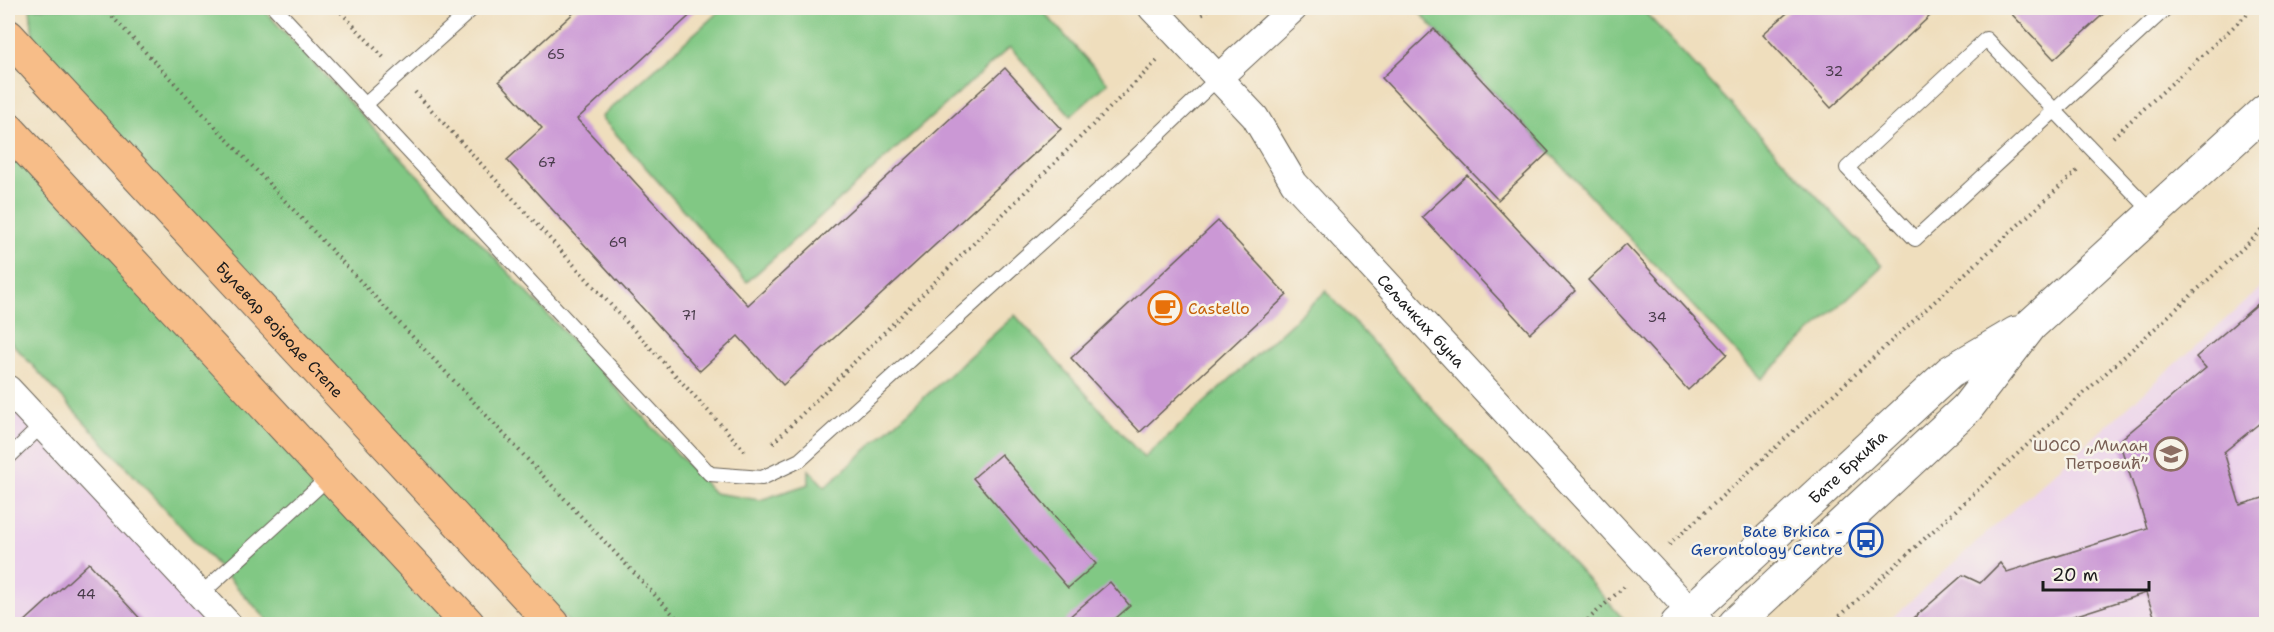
<svg xmlns="http://www.w3.org/2000/svg" width="2274" height="632" viewBox="0 0 2274 632" font-family="'Shantell Sans',sans-serif">
<rect width="100%" height="100%" fill="#f7f3e8"/>
<filter id="ink" filterUnits="userSpaceOnUse"><feTurbulence type="fractalNoise" baseFrequency=".0167" numOctaves="2"/><feDisplacementMap in="SourceGraphic" scale="12" xChannelSelector="R" yChannelSelector="G"/><feConvolveMatrix kernelMatrix="1 2 1 2 8 2 1 2 1" color-interpolation-filters="sRGB"/></filter>
<filter id="wash" filterUnits="userSpaceOnUse"><feTurbulence type="fractalNoise" baseFrequency=".008" numOctaves="4" result="noise"/><feDisplacementMap in="SourceGraphic" scale="24" xChannelSelector="R" yChannelSelector="G"/><feGaussianBlur stdDeviation="1.35" result="paint"/><feColorMatrix in="noise" values="0 0 0 0 0 0 0 0 0 0 0 0 0 0 0 0 0 1.4 0 .05"/><feComposite in="paint" operator="in"/></filter>
<g filter="url(#wash)">
<rect width="100%" height="100%" fill="#efdebd"/>
<g fill="#ebd1eb">
<polygon points="2266,283 2266,624 1885,624"/>
<polygon points="8,401 216,624 8,624"/>
</g>
<g fill="#81c884" stroke="#4e7250" stroke-width="1.5">
<polygon points="30,8 262,8 714,493 760,500 809,484 809,470 825,487 1015,315 1144,458 1326,291 1628,624 570,624 34,46"/>
<polygon points="723,8 1040,8 1108,83 1071,116 1010,47 747,282 601,117"/>
<polygon points="1420,8 1641,8 1882,266 1761,379 1417,10"/>
<polygon points="8,145 455,624 271,624 8,339"/>
</g>
<g id="blocks">
<g fill="#cb98d5">
<polygon points="579,8 698,8 577,119 748,305 1005,68 1061,129 783,385 738,336 700,371 507,160 542,128 499,81"/>
<polygon points="1793,8 1922,8 1930,16 1831,108 1763,34"/>
<polygon points="2006,8 2110,8 2054,59"/>
<polygon points="1434,29 1549,152 1498,200 1382,78"/>
<polygon points="1467,175 1575,291 1530,333 1422,217"/>
<polygon points="1218,221 1287,295 1140,432 1071,358"/>
<polygon points="1626,244 1727,354 1688,390 1588,280"/>
<polygon points="2266,297 2266,418 2224,452 2240,505 2266,497 2266,624 2157,624 2146,593 2049,624 1907,624 1963,575 1980,583 2000,563 2007,572 2147,528 2119,441 2206,368 2196,357"/>
<polygon points="1001,454 1096,564 1068,588 973,478"/>
<polygon points="89,563 145,624 22,624"/>
<polygon points="1110,582 1130,606 1109,624 1061,624"/>
</g>
</g>
</g>
<g filter="url(#ink)">
<use href="#blocks" fill-opacity="0" stroke="#666054" stroke-width="1.5"/>
<g fill="none" stroke-linecap="round" stroke-linejoin="round">
<defs>
<g id="service">
<polyline points="275,8 710,474 762,478 800,460 1133,159 1218,78"/>
<polyline points="366,104 473,8"/>
<path d="M2153,213C2097,155 2042,97 1986,39L1847,168L1915,239L2166,8"/>
<polyline points="8,458 42,425"/>
<polyline points="200,595 330,476"/>
</g>
<g id="minor">
<path id="s1" d="M1152,8L1255,117L1294,183L1702,624"/>
<polyline points="1218,78 1294,8"/>
<polyline points="8,389 228,624"/>
</g>
<g id="tertiary">
<path id="s2" d="M1677,624L1950,372L2016,333"/>
<polyline points="1735,624 1967,408 2031,325 2266,110"/>
</g>
<g id="primary">
<path id="s3" d="M8,36L553,624"/>
<polyline points="8,129 468,624"/>
</g>
</defs>
<use href="#service" stroke="#666054" stroke-width="16"/>
<use href="#minor" stroke="#666054" stroke-width="29"/>
<use href="#tertiary" stroke="#666054" stroke-width="35"/>
<use href="#primary" stroke="#666054" stroke-width="35"/>
<g stroke="#666054" stroke-width="4" stroke-dasharray="1.5 4.5" stroke-linecap="butt">
<polyline points="104,8 682,624"/>
<polyline points="337,8 384,58"/>
<polyline points="1202,15 1208,8"/>
<polyline points="415,92 745,451"/>
<polyline points="2113,137 2254,8"/>
<polyline points="773,443 1159,59"/>
<polyline points="1669,545 2077,171"/>
<polyline points="1583,624 1624,587"/>
<polyline points="1831,624 2266,227"/>
</g>
<use href="#service" stroke="#fff" stroke-width="14"/>
<use href="#minor" stroke="#fff" stroke-width="27"/>
<use href="#tertiary" stroke="#fff" stroke-width="33"/>
<use href="#primary" stroke="#f7bd88" stroke-width="33"/>
</g>
</g>
<defs>
<symbol id="cafe-ring" viewBox="-11 -11 22 22"><circle r="9.5" fill="#f7f3e8" stroke="#e8710a" stroke-width="1.5"/><path d="M-5.5-4.5H6V0H3Q3 3.5 0 3.5H-2.5Q-5.5 3.5-5.5 0ZM3-3.2v2h1.7v-2ZM-6 4.5H4V6H-6Z" fill="#e8710a"/></symbol>
<symbol id="school-ring" viewBox="-11 -11 22 22"><circle r="9.5" fill="#f7f3e8" stroke="#8d6e63" stroke-width="1.5"/><path d="M0-5L7-2L0 1L-7-2ZM-4 1L0 2.5L4 1V4Q0 6-4 4Z" fill="#8d6e63"/></symbol>
<symbol id="bus-ring" viewBox="-11 -11 22 22"><circle r="9.5" fill="#f7f3e8" stroke="#1a4fb4" stroke-width="1.5"/><path d="M-5-6H5V4H4V6H2V4H-2V6H-4V4H-5ZM-3.5-4V0h7V-4ZM-3.5 1.2v1.5H-2V1.2ZM2 1.2v1.5H3.5V1.2Z" fill="#1a4fb4"/></symbol>
</defs>
<g fill-rule="evenodd">
<use href="#cafe-ring" x="1146" y="289" width="38" height="38"/>
<use href="#school-ring" x="2152" y="435" width="38" height="38"/>
<use href="#bus-ring" x="1847" y="521" width="38" height="38"/>
</g>
<g text-anchor="middle" stroke-width="5" stroke-linejoin="round" paint-order="stroke">
<g font-size="14" fill="#483b4a">
<text x="556" y="59">65</text>
<text x="1834" y="76">32</text>
<text x="547" y="167">67</text>
<text x="618" y="247">69</text>
<text x="689" y="320">71</text>
<text x="1657" y="322">34</text>
<text x="86" y="599">44</text>
</g>
<g font-size="16" fill="#c56008" stroke="#f7f3e8" text-anchor="start">
<text x="1188" y="314">Castello</text>
</g>
<g font-size="16" fill="#1c1c1c" stroke="#f7f3e8">
<text dy="6" stroke="none"><textPath href="#s1" startOffset="414">Сељачких буна</textPath></text>
<text dy="6" stroke="none"><textPath href="#s3" startOffset="400">Булевар војводе Степе</textPath></text>
<text dy="6" stroke="none"><textPath href="#s2" startOffset="232">Бате Бркића</textPath></text>
</g>
<g font-size="16" fill="#785e54" stroke="#f7f3e8" text-anchor="end">
<text x="2148" y="451">ШОСО „Милан<tspan x="2148" dy="18">Петровић”</tspan></text>
</g>
<g font-size="16" fill="#164399" stroke="#f7f3e8" text-anchor="end">
<text x="1843" y="537">Bate Brkica -<tspan x="1843" dy="18">Gerontology Centre</tspan></text>
</g>
</g>
<rect width="2274" height="632" fill="none" stroke="#f7f3e8" stroke-width="30"/>
<path d="M2043 581v9h106v-9" fill="none" stroke="#1c1c1c" stroke-width="3"/>
<text x="2052" y="581" font-size="18" fill="#1c1c1c" stroke="#f7f3e8" stroke-width="4.5" paint-order="stroke">20 m</text>
</svg>
